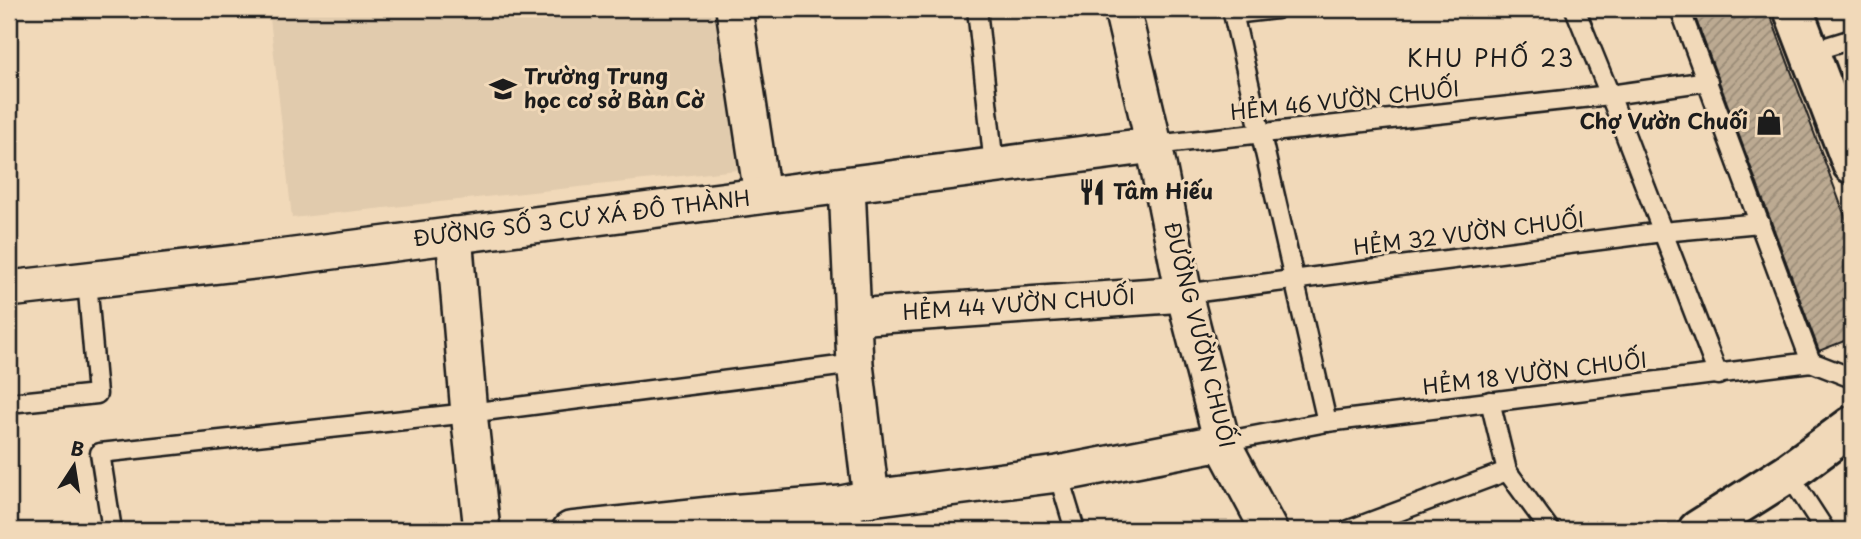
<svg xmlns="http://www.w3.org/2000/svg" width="1861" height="539" viewBox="0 0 1861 539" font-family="'Playpen Sans',sans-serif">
<defs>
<pattern id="building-hatch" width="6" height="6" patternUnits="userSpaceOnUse" patternTransform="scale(1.75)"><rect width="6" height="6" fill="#bcaa92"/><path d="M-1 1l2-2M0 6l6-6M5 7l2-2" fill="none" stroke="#988a76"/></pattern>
</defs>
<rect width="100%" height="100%" fill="#f1d9b9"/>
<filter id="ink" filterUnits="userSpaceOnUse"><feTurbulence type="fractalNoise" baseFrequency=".0143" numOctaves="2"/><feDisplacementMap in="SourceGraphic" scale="14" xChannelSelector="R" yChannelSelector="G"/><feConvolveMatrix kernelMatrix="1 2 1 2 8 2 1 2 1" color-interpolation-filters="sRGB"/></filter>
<g filter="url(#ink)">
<polygon fill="#e1cbad" points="269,9 719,9 737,170 292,218"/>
<polygon fill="url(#building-hatch)" stroke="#1c1c1c" stroke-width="2" points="1692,9 1768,9 1852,235 1852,338 1819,351"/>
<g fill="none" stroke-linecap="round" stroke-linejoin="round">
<defs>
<g id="service">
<polyline points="977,9 994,166"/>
<polyline points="1232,9 1327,422"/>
<polyline points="1575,9 1610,95 1718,375"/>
<polyline points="1680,9 1811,362"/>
<polyline points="1233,14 1276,9"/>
<polyline points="1810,52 1852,39"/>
<polyline points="1154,145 1610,95 1708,81"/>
<polyline points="1184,294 1662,232 1760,223"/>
<polyline points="1490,401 1507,471 1550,530"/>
<polyline points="9,403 97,394 87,281"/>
<polyline points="1222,442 1327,422 1811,362 1852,378"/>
<polyline points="1788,473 1825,530"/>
<polyline points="1058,474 1075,530"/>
<polyline points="841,504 859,530"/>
<polyline points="112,530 100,453 469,413 855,364"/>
<polyline points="1349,530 1507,471"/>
</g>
<g id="minor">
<polyline points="734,9 762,195"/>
<polyline points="1122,9 1154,145 1184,294 1222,442 1269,530"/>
<polyline points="847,185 855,364 871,498"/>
<polyline points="454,235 469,413 482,530"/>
<polyline points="9,289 271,259 1154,145"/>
<polyline points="854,317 1184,294"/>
<polyline points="570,530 729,513 841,504 871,498 1058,474 1222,442"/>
</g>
<polyline id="tertiary" points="1793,9 1852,164"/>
<polyline id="secondary" points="1698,530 1788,473 1852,426"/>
</defs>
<use href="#service" stroke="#1c1c1c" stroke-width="23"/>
<use href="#minor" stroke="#1c1c1c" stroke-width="40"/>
<use href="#tertiary" stroke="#1c1c1c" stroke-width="44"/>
<use href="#secondary" stroke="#1c1c1c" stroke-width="44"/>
<use href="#service" stroke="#f1d9b9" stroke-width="18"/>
<use href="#minor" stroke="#f1d9b9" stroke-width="35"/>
<use href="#tertiary" stroke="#f1d9b9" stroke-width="38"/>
<use href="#secondary" stroke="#f1d9b9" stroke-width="38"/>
</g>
</g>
<defs>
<symbol id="school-bare" viewBox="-9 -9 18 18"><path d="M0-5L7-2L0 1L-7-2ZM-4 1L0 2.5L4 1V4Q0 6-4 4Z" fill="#1c1c1c" stroke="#f1d9b9" stroke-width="2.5" paint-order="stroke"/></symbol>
<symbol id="shop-bare" viewBox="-9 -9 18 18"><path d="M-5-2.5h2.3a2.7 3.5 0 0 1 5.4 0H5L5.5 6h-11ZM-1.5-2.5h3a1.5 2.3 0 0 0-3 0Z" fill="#1c1c1c" stroke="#f1d9b9" stroke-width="2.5" paint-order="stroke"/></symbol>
<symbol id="restaurant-bare" viewBox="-9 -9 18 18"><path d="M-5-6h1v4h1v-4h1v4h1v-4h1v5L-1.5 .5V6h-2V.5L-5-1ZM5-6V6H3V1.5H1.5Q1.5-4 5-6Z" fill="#1c1c1c" stroke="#f1d9b9" stroke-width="2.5" paint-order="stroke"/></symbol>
</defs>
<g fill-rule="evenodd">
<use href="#school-bare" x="484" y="70" width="38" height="38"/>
<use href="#shop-bare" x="1750" y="103" width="38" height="38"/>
<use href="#restaurant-bare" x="1073" y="173" width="38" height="38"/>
</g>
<g text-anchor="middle" stroke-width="6" stroke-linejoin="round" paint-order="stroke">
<g font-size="21" font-weight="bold" fill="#1c1c1c" stroke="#f1d9b9" text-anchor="start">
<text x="524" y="84">Trường Trung<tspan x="524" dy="24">học cơ sở Bàn Cờ</tspan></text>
<text x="1748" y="129" text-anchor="end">Chợ Vườn Chuối</text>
<text x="1113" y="199">Tâm Hiếu</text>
</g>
<g font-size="21" fill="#1c1c1c" stroke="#f1d9b9">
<text transform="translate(1345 101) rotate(-6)" y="7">HẺM 46 VƯỜN CHUỐI</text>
<text transform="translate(582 219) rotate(-7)" y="7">ÐƯỜNG SỐ 3 CƯ XÁ ĐÔ THÀNH</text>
<text transform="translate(1469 234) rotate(-7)" y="7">HẺM 32 VƯỜN CHUỐI</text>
<text transform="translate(1019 305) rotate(-4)" y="7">HẺM 44 VƯỜN CHUỐI</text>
<text transform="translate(1199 335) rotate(76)" y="7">ĐƯỜNG VƯỜN CHUỐI</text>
<text transform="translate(1535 374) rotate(-7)" y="7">HẺM 18 VƯỜN CHUỐI</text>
</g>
<g font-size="23" letter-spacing="2" fill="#1c1c1c" stroke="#f1d9b9">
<text x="1491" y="67">KHU PHỐ 23</text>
</g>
</g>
<rect width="1861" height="539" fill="none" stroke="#f1d9b9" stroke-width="35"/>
<rect x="18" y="18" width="1826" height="504" fill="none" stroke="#1c1c1c" stroke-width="2.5" filter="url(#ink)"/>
<g transform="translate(74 466) rotate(12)" stroke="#f1d9b9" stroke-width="5" paint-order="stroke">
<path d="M0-5L12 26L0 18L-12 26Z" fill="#1c1c1c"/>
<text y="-10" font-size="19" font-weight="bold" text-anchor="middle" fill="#1c1c1c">B</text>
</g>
</svg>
